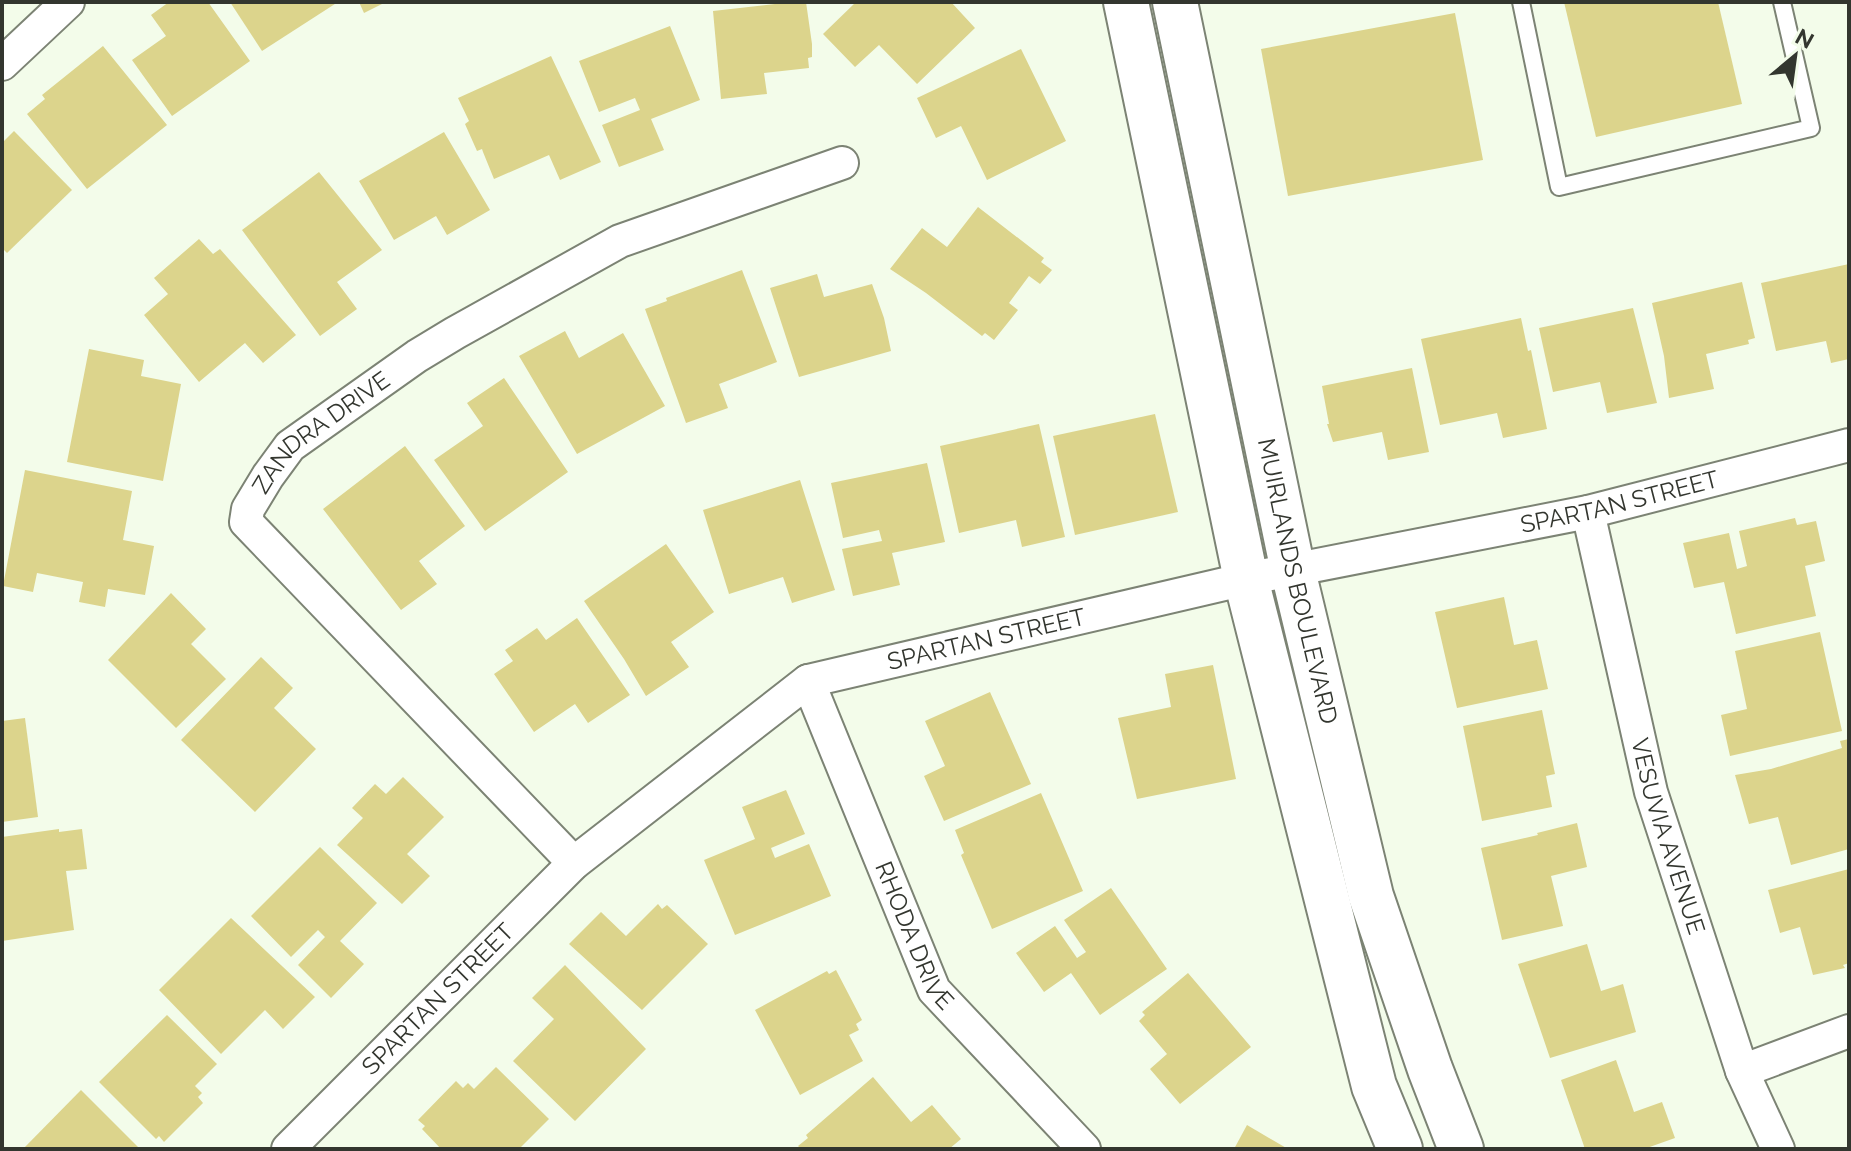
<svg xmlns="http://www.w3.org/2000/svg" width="1851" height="1151" viewBox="0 0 1851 1151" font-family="Raleway,sans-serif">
<rect width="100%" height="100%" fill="#f3fcea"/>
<g fill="#dcd48c">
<polygon points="169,2 208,2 250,61 172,116 132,60 166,36 151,15"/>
<polygon points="230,2 338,2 262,51"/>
<polygon points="359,2 386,2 364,13"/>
<polygon points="792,2 806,2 812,44 812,57 808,58 809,68 764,73 767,94 721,99 713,11"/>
<polygon points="856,2 951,2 975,28 917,84 879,45 855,67 823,34"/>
<polygon points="1564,2 1718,2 1742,104 1596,137"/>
<polygon points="1455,13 1483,160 1288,196 1261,49"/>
<polygon points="670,26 700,100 651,119 664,150 619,167 602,125 640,110 635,98 599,112 579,61"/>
<polygon points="103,46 167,125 87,189 27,114 45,99 42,95"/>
<polygon points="1021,49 1066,141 987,180 961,126 936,138 917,98"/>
<polygon points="551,56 601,162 560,180 549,155 494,179 483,152 482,149 477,151 465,124 469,121 458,98"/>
<polygon points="14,131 72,190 7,253 2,248 2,143"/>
<polygon points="444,132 490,210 447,235 436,216 394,240 359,181"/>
<polygon points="319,172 382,250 337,282 357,309 320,336 242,230"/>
<polygon points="978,207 1044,258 1041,262 1052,270 1040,284 1029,276 1009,303 1018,310 994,340 985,333 982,336 926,293 890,269 922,228 947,247"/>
<polygon points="199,239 213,254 220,249 296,335 263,363 245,343 199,382 144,315 168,294 154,278"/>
<polygon points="1849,264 1849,359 1831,363 1826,341 1776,351 1761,283"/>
<polygon points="742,270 777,362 719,384 728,408 686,423 645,309 667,301 666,298"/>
<polygon points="817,274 824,297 872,284 884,318 891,351 799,377 770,288"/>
<polygon points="1742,282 1755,338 1748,340 1749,344 1706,354 1714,389 1669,398 1664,356 1652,303"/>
<polygon points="1633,308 1657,403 1607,413 1600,382 1553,392 1539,328"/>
<polygon points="1521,318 1528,351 1531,350 1547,429 1503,438 1497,413 1440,425 1421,339"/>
<polygon points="565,331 579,358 623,333 665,406 577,454 519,356"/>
<polygon points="89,349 144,360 141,376 181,384 163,481 67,462"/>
<polygon points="1412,368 1429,452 1388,460 1382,432 1333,442 1327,424 1329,424 1322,386"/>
<polygon points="504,378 568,472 485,531 434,460 483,426 467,403"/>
<polygon points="1155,414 1178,512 1075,535 1053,436"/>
<polygon points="1039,424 1065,537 1022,547 1016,520 959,533 940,446"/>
<polygon points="405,446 465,526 419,561 437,584 401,610 323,509"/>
<polygon points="927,463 945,542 892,553 900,585 853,596 842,549 882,541 879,530 843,538 831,483"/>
<polygon points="25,470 132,491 123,540 154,546 145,595 108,589 105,607 79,602 83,582 37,573 33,592 3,586"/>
<polygon points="800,480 835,590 792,603 783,577 729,594 703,510"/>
<polygon points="1795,518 1797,525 1816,521 1825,561 1805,566 1816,616 1736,634 1724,582 1694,588 1683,543 1729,533 1737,569 1747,566 1739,531"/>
<polygon points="666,544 714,612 671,642 689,667 646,696 624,659 584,601"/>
<polygon points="171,593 206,629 191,644 226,679 176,728 108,660"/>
<polygon points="1504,597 1514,645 1537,640 1548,689 1457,708 1435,612"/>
<polygon points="577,618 630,695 588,723 575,704 534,732 494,674 513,661 505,650 537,628 546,640"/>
<polygon points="1820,632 1842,731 1730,756 1721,715 1747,709 1735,651"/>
<polygon points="261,657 293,688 274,708 316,749 255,812 181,740"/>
<polygon points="1213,665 1236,779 1137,799 1118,718 1171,707 1165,674"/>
<polygon points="990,692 1031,784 944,821 924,776 945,766 925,721"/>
<polygon points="1542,710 1555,774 1546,776 1552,807 1482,821 1463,726"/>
<polygon points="25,718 38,817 2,822 2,721"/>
<polygon points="1849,739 1849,849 1791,865 1778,817 1749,824 1735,775 1771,769 1842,748 1840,741"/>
<polygon points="403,777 444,817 407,854 430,876 402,904 337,845 363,818 352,808 375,784 386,794"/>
<polygon points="786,790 805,834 771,848 775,858 809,844 831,896 735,935 704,860 755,839 742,807"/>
<polygon points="1041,793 1083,891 992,929 961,855 964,853 955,830"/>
<polygon points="1577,823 1587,867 1551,876 1563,926 1502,940 1481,848 1538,835 1537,833"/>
<polygon points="59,829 59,832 82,829 87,869 66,871 74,930 2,941 2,837"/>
<polygon points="320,847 377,903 340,941 364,964 331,998 298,965 325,937 318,930 291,957 251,916"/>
<polygon points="1849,869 1849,963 1843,965 1845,968 1813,975 1800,927 1780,933 1768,890"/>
<polygon points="1111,888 1167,969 1100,1015 1071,973 1044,992 1016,953 1055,926 1077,958 1086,952 1064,920"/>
<polygon points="658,904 662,909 667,905 708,944 642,1010 569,944 601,912 626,936"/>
<polygon points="231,918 315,997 283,1029 265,1010 221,1054 159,990"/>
<polygon points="1587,944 1601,991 1623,984 1636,1032 1550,1058 1518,964"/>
<polygon points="565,965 646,1049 575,1121 513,1061 554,1019 532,998"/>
<polygon points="836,970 862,1020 856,1024 859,1030 849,1035 863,1061 800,1095 755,1010 827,971 829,974"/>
<polygon points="1188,973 1251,1047 1180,1104 1150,1069 1167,1054 1139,1021 1145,1015 1142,1012"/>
<polygon points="167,1015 217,1064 195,1086 202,1093 198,1097 203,1103 164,1142 159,1136 156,1139 99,1082"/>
<polygon points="1616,1060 1634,1112 1662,1102 1675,1138 1644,1149 1585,1149 1561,1080"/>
<polygon points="496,1067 549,1119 519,1149 441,1149 422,1129 425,1126 418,1120 456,1081 463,1088 468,1083 474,1089"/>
<polygon points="873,1077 911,1122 932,1105 961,1139 949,1149 801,1149 798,1146 808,1138 806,1135"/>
<polygon points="81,1090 140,1149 23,1149"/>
<polygon points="1247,1125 1288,1149 1234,1149"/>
</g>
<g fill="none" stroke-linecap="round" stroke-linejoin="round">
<defs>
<polyline id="lane" points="1521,2 1559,187 1811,128 1782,2"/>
<g id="street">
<polyline points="2,64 68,2"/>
<path id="s1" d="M1588,512L1651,792L1742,1071L1778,1149"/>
<path id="s2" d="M808,681L934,990L1084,1149"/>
<path id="s3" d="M574,863L246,522L248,509L268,476L290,446L417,356L455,333L620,241L842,163"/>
<polyline points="1742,1071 1849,1031"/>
<path id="s4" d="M288,1149L574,863L808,681L1246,579L1588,512L1849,445"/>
</g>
<g id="secondary">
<polyline points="1126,2 1246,579 1374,1086 1400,1149"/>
<path id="s5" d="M1175,2L1293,571L1371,896L1430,1069L1461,1149"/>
</g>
</defs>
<use href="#lane" stroke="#7c8374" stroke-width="20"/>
<use href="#street" stroke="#7c8374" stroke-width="36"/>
<use href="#secondary" stroke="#7c8374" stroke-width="48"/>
<use href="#lane" stroke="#fff" stroke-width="16"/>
<use href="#street" stroke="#fff" stroke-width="32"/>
<use href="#secondary" stroke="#fff" stroke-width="44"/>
</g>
<g text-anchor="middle" stroke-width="6" stroke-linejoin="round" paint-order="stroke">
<g font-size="24" fill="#33362f" stroke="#f3fcea">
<text dy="8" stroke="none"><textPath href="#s3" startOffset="594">ZANDRA DRIVE</textPath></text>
<text dy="8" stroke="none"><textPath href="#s4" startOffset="1532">SPARTAN STREET</textPath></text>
<text dy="8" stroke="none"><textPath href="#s5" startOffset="592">MUIRLANDS BOULEVARD</textPath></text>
<text dy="8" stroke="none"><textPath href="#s4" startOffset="884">SPARTAN STREET</textPath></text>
<text dy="8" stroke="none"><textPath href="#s1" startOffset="334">VESUVIA AVENUE</textPath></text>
<text dy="8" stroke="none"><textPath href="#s2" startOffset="276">RHODA DRIVE</textPath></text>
<text dy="8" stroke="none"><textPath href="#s4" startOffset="212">SPARTAN STREET</textPath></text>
</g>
</g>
<rect width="1851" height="1151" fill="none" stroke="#33362f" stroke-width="8"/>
<g transform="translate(1795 56) rotate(29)" stroke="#f3fcea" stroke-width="6" paint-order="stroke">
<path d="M0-6L14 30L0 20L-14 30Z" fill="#33362f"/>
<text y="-12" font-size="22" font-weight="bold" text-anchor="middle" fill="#33362f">N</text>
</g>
</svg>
